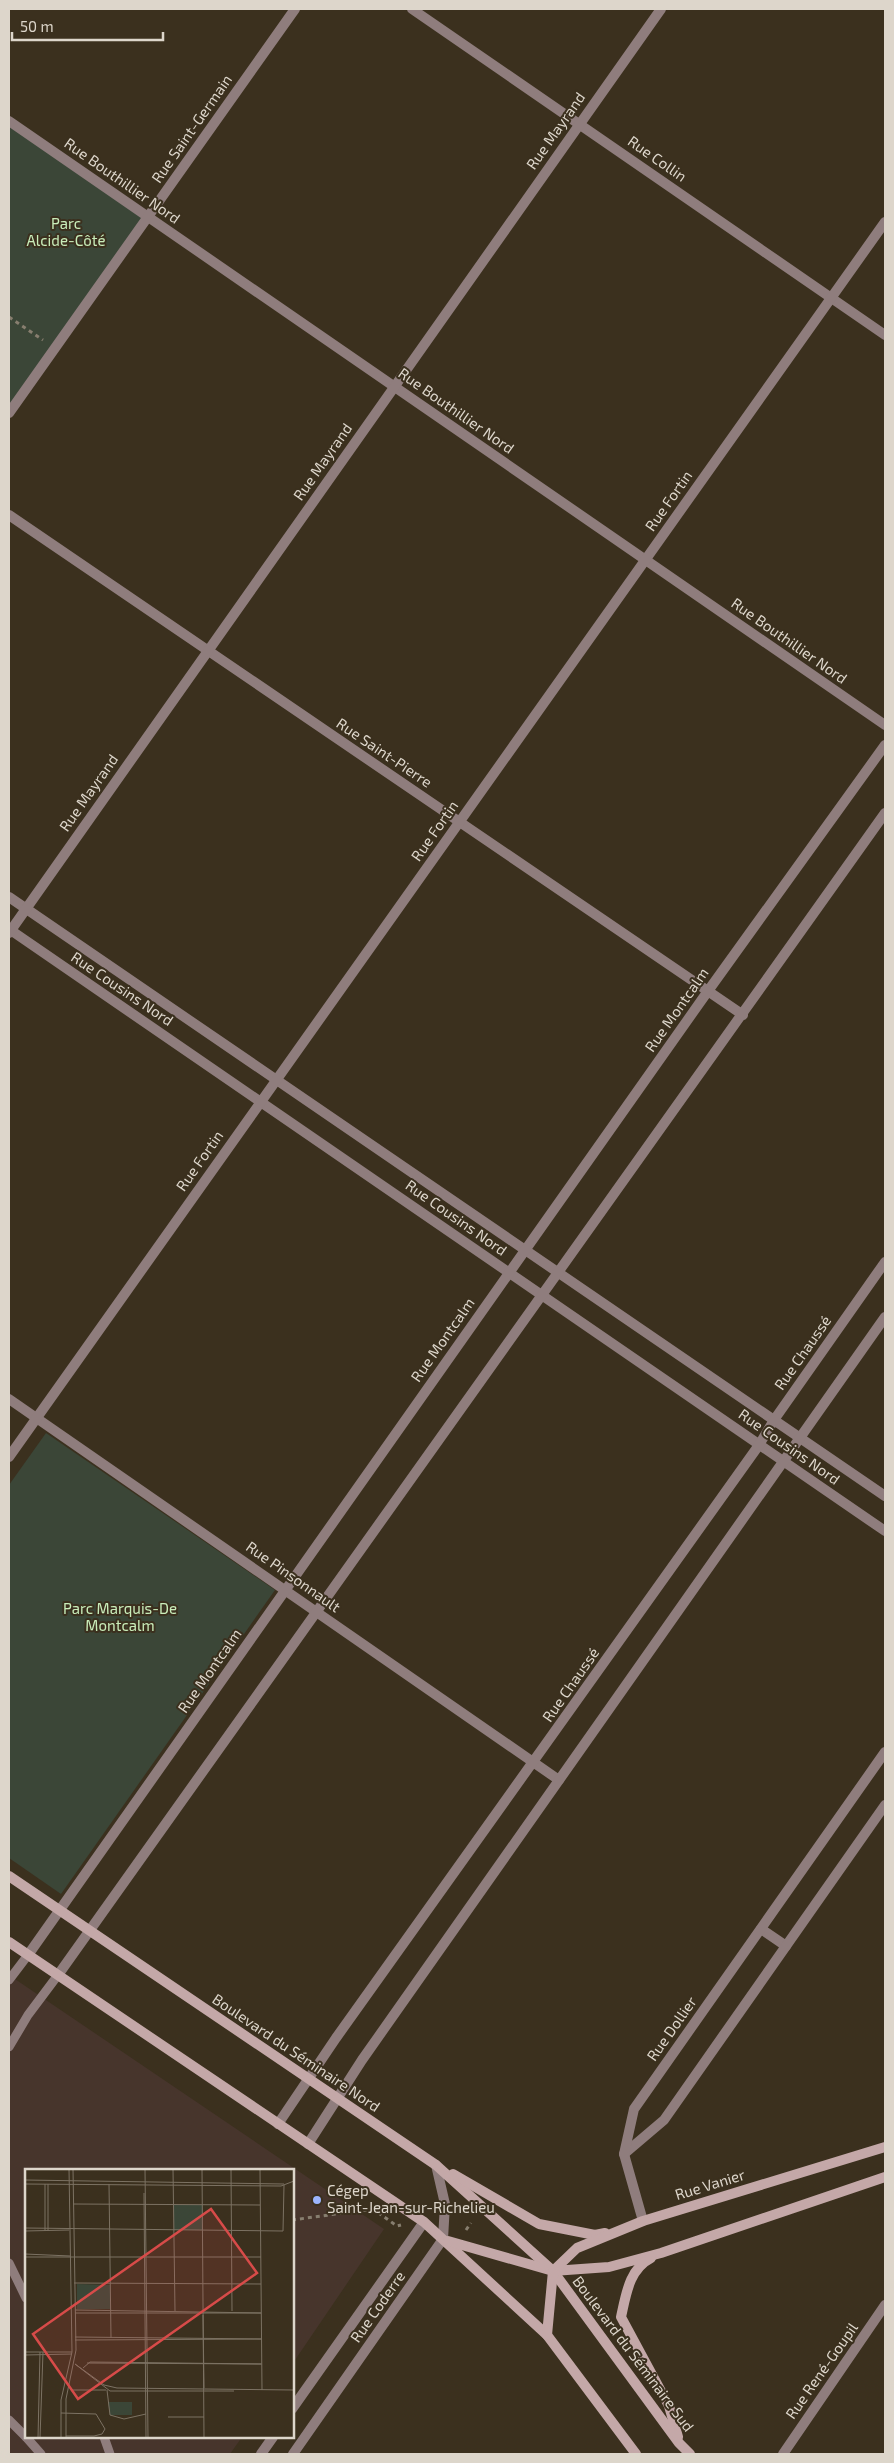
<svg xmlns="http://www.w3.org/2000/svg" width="894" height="2463" viewBox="0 0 894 2463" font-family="'Exo 2',sans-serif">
<rect width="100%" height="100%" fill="#3b301e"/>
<polygon fill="#47352c" points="9,1975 384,2229 293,2363 292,2170 26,2170 26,2437 242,2437 230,2454 9,2454"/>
<g fill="#3b4637">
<polygon points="9,121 147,217 9,413"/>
<polygon points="46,1433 275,1590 61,1894 9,1858 9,1485"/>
</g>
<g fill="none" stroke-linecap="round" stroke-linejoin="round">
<g stroke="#877e6f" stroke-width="3" stroke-dasharray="4 4" stroke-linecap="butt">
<polyline points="9,317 43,340"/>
<polyline points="292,2220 373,2209 397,2226 401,2225"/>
<polyline points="466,2230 471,2223"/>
</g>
<g stroke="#8f7d7d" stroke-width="9">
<polyline points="9,1980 28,1955"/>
<polyline points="9,2047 28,2015 58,1975"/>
<polyline points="9,2263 26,2298"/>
<polyline points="9,2420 26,2437"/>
<polyline points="26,2437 41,2454"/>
<polyline points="104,2437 110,2454"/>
</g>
<g stroke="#8f7d7d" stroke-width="10">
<polyline points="412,9 885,335"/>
<polyline points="9,121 885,725"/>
<polyline points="9,413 295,9"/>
<polyline points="9,515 743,1015"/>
<polyline points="9,897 885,1496"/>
<polyline points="9,929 885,1531"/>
<polyline points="9,933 661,9"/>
<polyline points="9,1399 559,1780"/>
<polyline points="9,1457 885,222"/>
<polyline points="761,1929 786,1946"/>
<polyline points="28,1955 708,991 885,745"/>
<polyline points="58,1975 885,813"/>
<polyline points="278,2124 336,2038 759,1445 774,1420 885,1262"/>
<polyline points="308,2144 362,2060 885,1317"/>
<polyline points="624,2154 664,2120 885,1805"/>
<polyline points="643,2221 624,2154 634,2109 885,1752"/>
<polyline points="292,2409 424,2222"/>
<polyline points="261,2454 273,2437"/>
<polyline points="293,2454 443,2239 445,2204 436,2165"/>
<polyline points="783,2454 885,2305"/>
</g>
<g stroke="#c4a8a8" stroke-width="10">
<polyline points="9,1876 436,2165 553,2271 679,2443 690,2454"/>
<polyline points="9,1942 424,2222 547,2335 636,2454"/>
<polyline points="453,2174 539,2224 595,2235 605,2233"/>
<polyline points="448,2241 553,2271 609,2267 661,2253 885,2177"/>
<path d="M651,2258C629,2269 626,2295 621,2317L669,2406L678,2437"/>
<polyline points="547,2335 553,2271 577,2248 643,2221 885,2147"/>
</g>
</g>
<circle fill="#9cb4fd" stroke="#3b301e" stroke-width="2" cx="317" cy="2200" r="5"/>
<g text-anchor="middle" stroke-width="4" stroke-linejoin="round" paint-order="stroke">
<g font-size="15" fill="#ddd6cb" stroke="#3b301e">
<text transform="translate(192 129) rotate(-55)" y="5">Rue Saint-Germain</text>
<text transform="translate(556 131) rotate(-55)" y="5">Rue Mayrand</text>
<text transform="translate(657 159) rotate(35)" y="5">Rue Collin</text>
<text transform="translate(122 181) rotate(35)" y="5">Rue Bouthillier Nord</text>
<text transform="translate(456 411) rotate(35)" y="5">Rue Bouthillier Nord</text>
<text transform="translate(323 462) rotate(-55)" y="5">Rue Mayrand</text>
<text transform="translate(669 501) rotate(-55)" y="5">Rue Fortin</text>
<text transform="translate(789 641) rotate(35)" y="5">Rue Bouthillier Nord</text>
<text transform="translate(384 753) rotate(34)" y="5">Rue Saint-Pierre</text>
<text transform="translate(89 793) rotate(-55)" y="5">Rue Mayrand</text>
<text transform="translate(435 831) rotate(-55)" y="5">Rue Fortin</text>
<text transform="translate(122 989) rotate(34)" y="5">Rue Cousins Nord</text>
<text transform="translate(677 1010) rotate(-55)" y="5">Rue Montcalm</text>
<text transform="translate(200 1161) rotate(-55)" y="5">Rue Fortin</text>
<text transform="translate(456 1218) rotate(35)" y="5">Rue Cousins Nord</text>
<text transform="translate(443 1340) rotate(-55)" y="5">Rue Montcalm</text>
<text transform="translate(803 1353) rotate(-55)" y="5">Rue Chaussé</text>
<text transform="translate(789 1447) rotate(35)" y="5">Rue Cousins Nord</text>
<text transform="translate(293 1577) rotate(35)" y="5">Rue Pinsonnault</text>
<text transform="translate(210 1671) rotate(-55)" y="5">Rue Montcalm</text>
<text transform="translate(571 1685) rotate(-55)" y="5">Rue Chaussé</text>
<text transform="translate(672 2029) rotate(-55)" y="5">Rue Dollier</text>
<text transform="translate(296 2053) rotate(34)" y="5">Boulevard du Séminaire Nord</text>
<text transform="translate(710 2185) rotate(-17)" y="5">Rue Vanier</text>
<text transform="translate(378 2307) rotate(-55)" y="5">Rue Coderre</text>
<text transform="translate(633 2354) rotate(53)" y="5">Boulevard du Séminaire Sud</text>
<text transform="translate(822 2371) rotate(-55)" y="5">Rue René-Goupil</text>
</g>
<g font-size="15" fill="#c9edba" stroke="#3b301e">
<text x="66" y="229">Parc<tspan x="66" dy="17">Alcide-Côté</tspan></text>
<text x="120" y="1614">Parc Marquis-De<tspan x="120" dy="17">Montcalm</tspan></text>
</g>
<g font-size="15" fill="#ddd6cb" stroke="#3b301e" text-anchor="start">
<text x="327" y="2196">Cégep<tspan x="327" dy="17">Saint-Jean-sur-Richelieu</tspan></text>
</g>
</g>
<g transform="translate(25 2169)">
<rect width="269" height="269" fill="#3b301e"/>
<path d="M149,36H178V61H149ZM52,115L85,116V140H52ZM83,233H107V246H85Z" fill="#3b4637"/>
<path fill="none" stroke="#7c7263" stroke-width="1" d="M120,0L123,269M148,0L150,142M177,0L179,269M206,0L207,142M235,0L237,221M0,11L259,15M0,15L256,17L269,12M84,15L86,169M119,24L121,269M48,35L235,36M0,59L258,62L259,16M0,62L44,61M20,62V15M23,62V15M0,85L45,87M0,88H236M49,114L236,115M50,141L236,144M50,144H236M178,146L179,219M50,168L237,170M50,171L236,170M0,183H47M0,186L47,185M62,194L236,195M50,195L79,216L92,219L269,221M50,195L85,222H209M58,199L65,193L237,195M46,221H81M82,221L85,246L99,250L121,245M36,244L71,245L80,260L77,265L69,267H41M143,248H179M13,269L15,183M15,269L18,183M36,269V231L47,183L44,0M41,269V230L51,181L48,0"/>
<path fill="#d74b49" fill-opacity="0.15" stroke="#d74b49" stroke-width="2.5" d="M186,40L232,104L53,230L8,165Z"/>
<rect width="269" height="269" fill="none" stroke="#ddd6cb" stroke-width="2.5"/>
</g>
<rect width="894" height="2463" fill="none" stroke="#ddd6cb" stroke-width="20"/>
<path d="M12 32v8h151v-8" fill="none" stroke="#ddd6cb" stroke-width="2.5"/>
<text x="20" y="32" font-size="15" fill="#ddd6cb" stroke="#3b301e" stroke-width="4" paint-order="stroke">50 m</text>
</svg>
